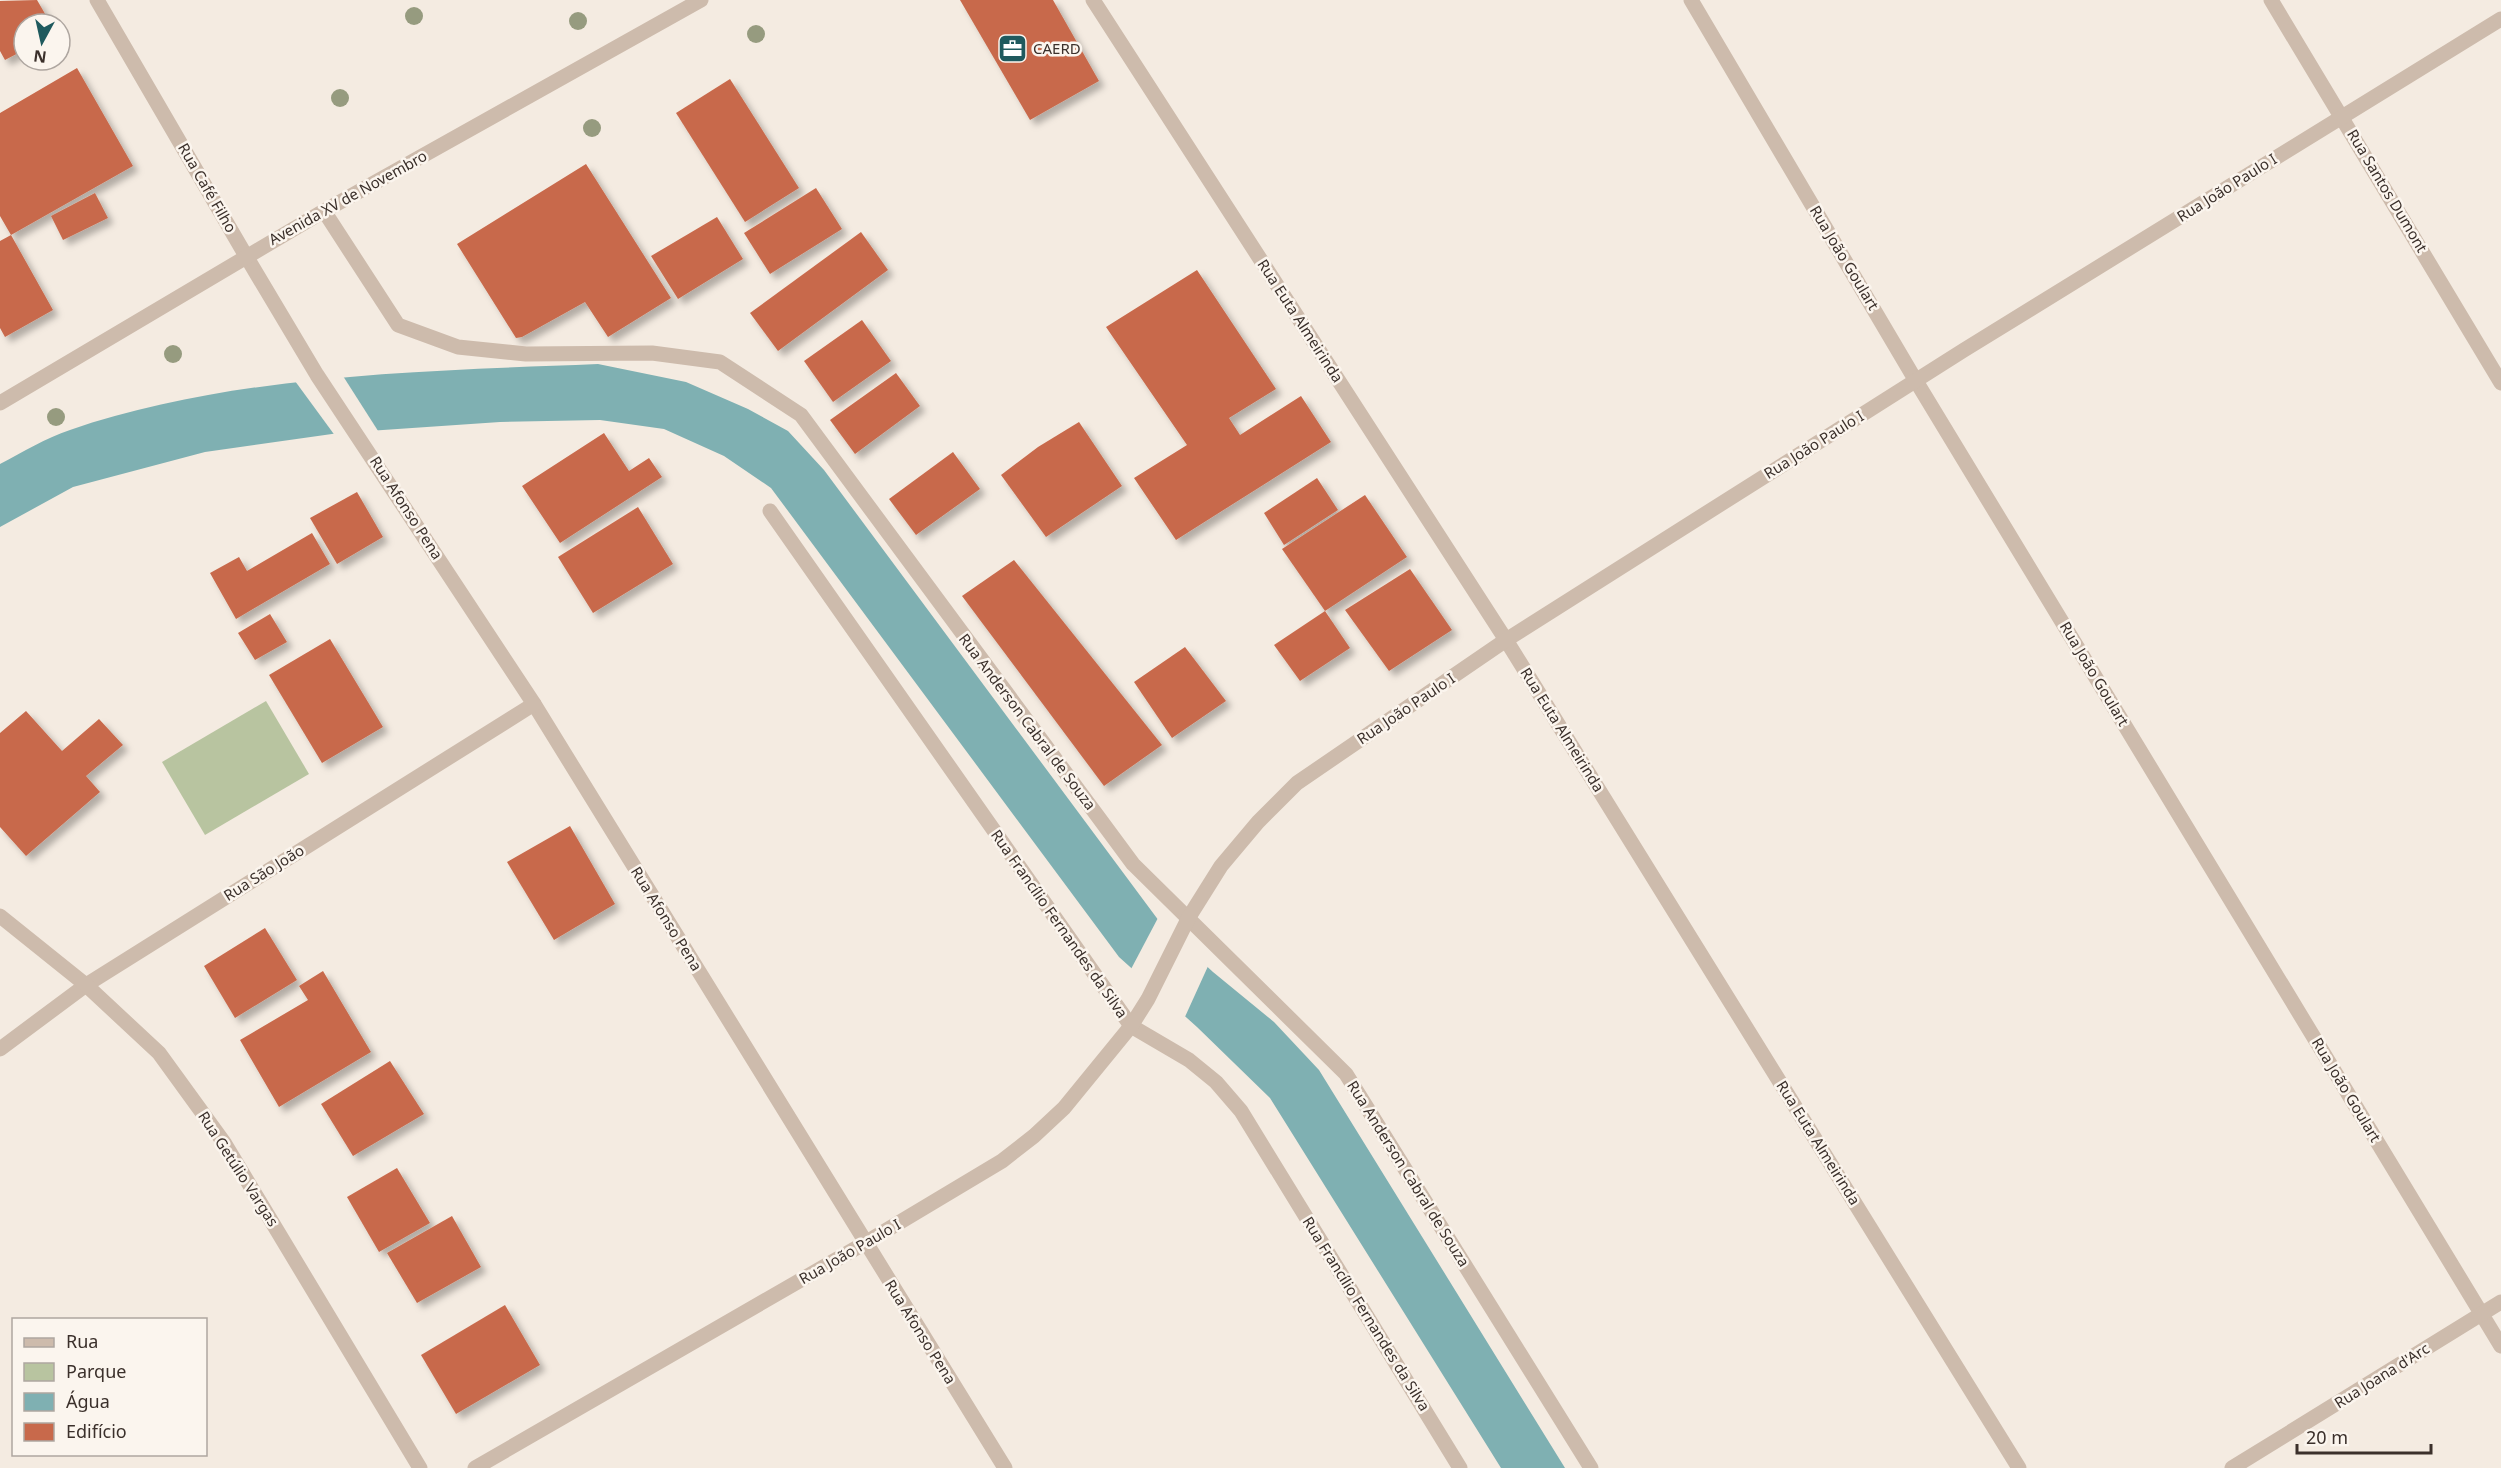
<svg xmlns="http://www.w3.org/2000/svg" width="2501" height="1468" viewBox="0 0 2501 1468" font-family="'Noto Sans',sans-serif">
<defs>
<filter id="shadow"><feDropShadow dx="5.5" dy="5.5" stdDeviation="3" flood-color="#0004"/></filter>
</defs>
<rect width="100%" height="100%" fill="#f4ebe1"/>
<polygon fill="#b8c4a0" points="266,701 309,774 205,835 162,762"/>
<path fill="#7fb0b2" d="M598,364L686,382L748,409L788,431L824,470L1162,925L1213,972L1274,1022L1319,1070L1565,1468H1501L1270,1098L1197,1027L1119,957L771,488L724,456L664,429L600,420L500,422L339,433L205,452L73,487L0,527V464C23,452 46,438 70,430C233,374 426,371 598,364Z"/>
<g fill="#f4ebe1">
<polygon points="343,376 380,434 336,437 295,381"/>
<polygon points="1159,916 1209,964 1184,1019 1130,971"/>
</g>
<g fill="#c8694b" filter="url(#shadow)">
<polygon points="37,0 51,24 24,24 24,50 5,60 0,51 0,1"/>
<polygon points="960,0 1053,0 1099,81 1030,120"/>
<polygon points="77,68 133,166 11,235 53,310 5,337 0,328 0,241 11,235 0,216 0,113"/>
<polygon points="730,79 799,188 745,222 676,113"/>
<polygon points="586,164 671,298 608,337 585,302 522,337 516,338 457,244"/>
<polygon points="816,188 842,229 770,274 744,233"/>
<polygon points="95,193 108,218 63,240 51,216"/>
<polygon points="717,217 743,259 678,299 651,256"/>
<polygon points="861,232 888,270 778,351 750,313"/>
<polygon points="1197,270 1276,389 1229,418 1240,435 1301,396 1331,442 1176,540 1134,478 1187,445 1106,327"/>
<polygon points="862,320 891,361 833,402 804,361"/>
<polygon points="896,373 920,406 855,454 830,420"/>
<polygon points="1079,422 1122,486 1046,537 1001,475 1038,447"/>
<polygon points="604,433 629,471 649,458 662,477 560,543 522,486"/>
<polygon points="953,452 980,489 916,535 889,499"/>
<polygon points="1317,478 1338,510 1284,545 1264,513"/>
<polygon points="357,492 383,537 337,564 310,518"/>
<polygon points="1365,495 1407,557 1325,611 1282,549"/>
<polygon points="638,507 673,564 593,613 558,557"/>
<polygon points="312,533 330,564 236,619 210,573 239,557 247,571"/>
<polygon points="1014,560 1162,745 1104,786 962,596"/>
<polygon points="1410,569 1452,630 1389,671 1345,610"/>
<polygon points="1325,611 1350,648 1300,681 1274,645"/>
<polygon points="270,614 287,642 255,660 238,633"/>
<polygon points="330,639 383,727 322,763 269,675"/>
<polygon points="1185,647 1226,701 1172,738 1134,682"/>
<polygon points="26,711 62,751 99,719 123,745 86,776 100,792 26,856 0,827 0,733"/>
<polygon points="570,826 615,904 554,940 507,862"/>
<polygon points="265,928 297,980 235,1018 204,966"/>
<polygon points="323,971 371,1052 279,1107 240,1040 308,1000 299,986"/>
<polygon points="390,1061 424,1114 353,1156 321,1104"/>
<polygon points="397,1168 430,1223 379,1252 347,1197"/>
<polygon points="452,1216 481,1267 417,1303 387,1253"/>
<polygon points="505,1305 540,1365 456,1414 421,1355"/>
</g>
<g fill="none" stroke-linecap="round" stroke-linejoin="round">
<g stroke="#cdbbac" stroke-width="15">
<polyline points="1093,0 1506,640 2019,1468"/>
<polyline points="1691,0 1916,381 2501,1346"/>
<polyline points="2271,0 2501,383"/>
<polyline points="324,211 398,325 458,347 526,354 652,353 720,362 801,415 1133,864 1346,1074 1591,1468"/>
<polyline points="246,256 317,375 534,704 1005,1468"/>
<polyline points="770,511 1131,1026 1189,1060 1216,1082 1241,1111 1460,1468"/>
<polyline points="0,1049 86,985 534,704"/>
<polyline points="475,1468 865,1243 1002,1161 1034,1136 1064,1108 1131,1026 1148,999 1189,917 1221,866 1258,822 1297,783 1506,640 1964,350 2501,19"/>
<polyline points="2232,1468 2501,1302"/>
</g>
<g stroke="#cdbbac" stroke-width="15">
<polyline points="97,0 246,256"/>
<polyline points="0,403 324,211 701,0"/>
<polyline points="0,916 86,985 159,1053 225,1144 420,1468"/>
</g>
</g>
<g fill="#969b7f">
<circle cx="414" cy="16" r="9"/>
<circle cx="578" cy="21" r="9"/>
<circle cx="756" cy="34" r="9"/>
<circle cx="340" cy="98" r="9"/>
<circle cx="592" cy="128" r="9"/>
<circle cx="173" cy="354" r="9"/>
<circle cx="56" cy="417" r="9"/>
</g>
<defs>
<symbol id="office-square" viewBox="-11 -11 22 22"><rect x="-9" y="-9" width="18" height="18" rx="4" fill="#1f5a5e" stroke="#fbf5ee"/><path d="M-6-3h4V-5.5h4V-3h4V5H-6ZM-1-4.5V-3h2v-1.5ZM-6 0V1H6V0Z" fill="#fff"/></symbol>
</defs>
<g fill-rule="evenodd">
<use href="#office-square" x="996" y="32" width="33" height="33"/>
</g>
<g text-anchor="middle" stroke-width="5" stroke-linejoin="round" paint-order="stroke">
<g font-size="15" fill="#3b302b" stroke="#fbf5ee" text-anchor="start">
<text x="1033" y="54">CAERD</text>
</g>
<g font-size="15" fill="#3b302b" stroke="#fbf5ee">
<text transform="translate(207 188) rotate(60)" y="5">Rua Café Filho</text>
<text transform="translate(2227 188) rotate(-32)" y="5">Rua João Paulo I</text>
<text transform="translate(2387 191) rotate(59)" y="5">Rua Santos Dumont</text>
<text transform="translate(348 198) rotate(-29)" y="5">Avenida XV de Novembro</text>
<text transform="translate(1844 258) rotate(59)" y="5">Rua João Goulart</text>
<text transform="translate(1300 321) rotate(57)" y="5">Rua Euta Almeirinda</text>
<text transform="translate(1814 445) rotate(-32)" y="5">Rua João Paulo I</text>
<text transform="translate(406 508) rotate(57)" y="5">Rua Afonso Pena</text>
<text transform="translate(2094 674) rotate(59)" y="5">Rua João Goulart</text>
<text transform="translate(1406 709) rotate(-34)" y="5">Rua João Paulo I</text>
<text transform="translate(1027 722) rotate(53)" y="5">Rua Anderson Cabral de Souza</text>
<text transform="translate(1562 730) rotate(58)" y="5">Rua Euta Almeirinda</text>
<text transform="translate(264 873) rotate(-32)" y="5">Rua São João</text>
<text transform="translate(666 919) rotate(58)" y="5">Rua Afonso Pena</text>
<text transform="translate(1059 924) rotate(55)" y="5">Rua Francílio Fernandes da Silva</text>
<text transform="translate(2346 1090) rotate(59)" y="5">Rua João Goulart</text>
<text transform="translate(1818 1143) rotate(58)" y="5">Rua Euta Almeirinda</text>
<text transform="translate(238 1169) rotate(57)" y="5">Rua Getúlio Vargas</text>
<text transform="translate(1408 1174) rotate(58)" y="5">Rua Anderson Cabral de Souza</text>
<text transform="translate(850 1252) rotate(-30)" y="5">Rua João Paulo I</text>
<text transform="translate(1366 1314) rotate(58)" y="5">Rua Francílio Fernandes da Silva</text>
<text transform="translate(920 1332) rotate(58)" y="5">Rua Afonso Pena</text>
<text transform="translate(2382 1376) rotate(-32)" y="5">Rua Joana d'Arc</text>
</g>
</g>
<rect x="12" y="1318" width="195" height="138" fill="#fbf5ee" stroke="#aea6a0" stroke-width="1.5"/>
<rect x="24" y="1338" width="30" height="9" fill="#cdbbac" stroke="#aea6a0" stroke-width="1.5"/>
<text x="66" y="1348" font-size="18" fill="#3b302b">Rua</text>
<rect x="24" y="1363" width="30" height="18" fill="#b8c4a0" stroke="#aea6a0" stroke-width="1.5"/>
<text x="66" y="1378" font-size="18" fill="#3b302b">Parque</text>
<rect x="24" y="1393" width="30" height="18" fill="#7fb0b2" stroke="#aea6a0" stroke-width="1.5"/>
<text x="66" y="1408" font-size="18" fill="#3b302b">Água</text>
<rect x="24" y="1423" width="30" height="18" fill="#c8694b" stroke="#aea6a0" stroke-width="1.5"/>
<text x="66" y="1438" font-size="18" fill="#3b302b">Edifício</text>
<g transform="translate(42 42) rotate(188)"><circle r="28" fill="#fbf5ee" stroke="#aea6a0" stroke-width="1.5"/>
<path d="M0-4.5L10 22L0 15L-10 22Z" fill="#1f5a5e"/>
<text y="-9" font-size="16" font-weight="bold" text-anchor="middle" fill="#3b302b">N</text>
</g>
<path d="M2297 1444v9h134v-9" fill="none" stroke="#3b302b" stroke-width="3"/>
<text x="2306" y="1444" font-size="18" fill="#3b302b" stroke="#fbf5ee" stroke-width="4.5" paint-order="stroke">20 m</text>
</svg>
